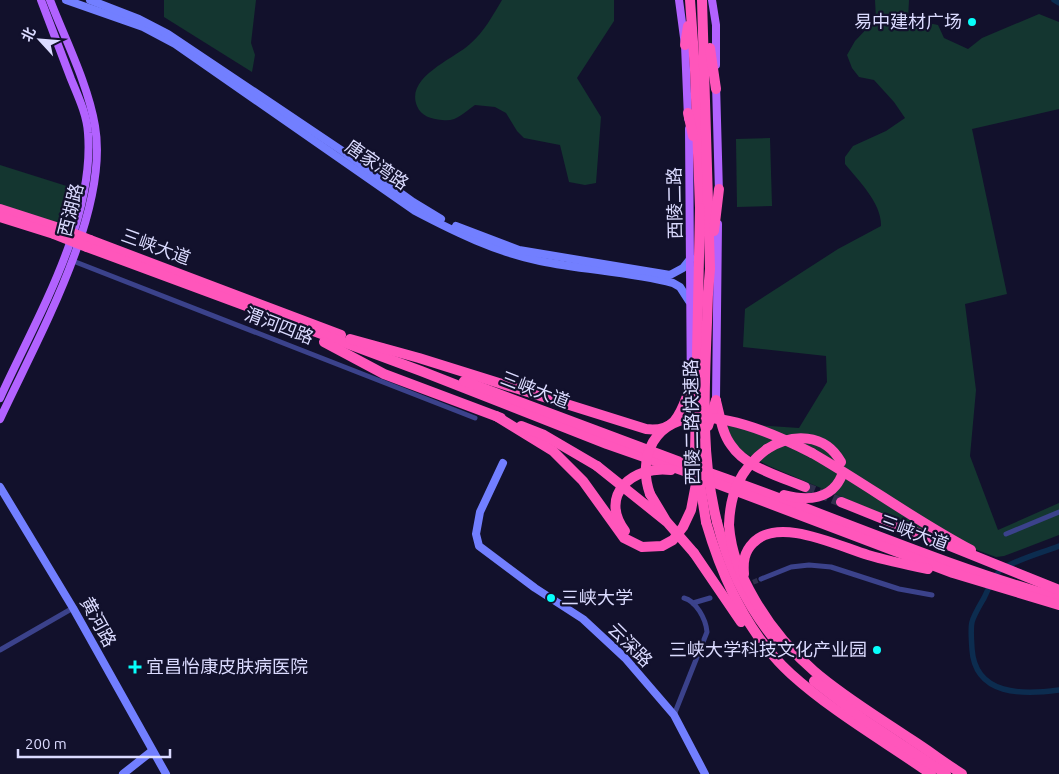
<svg xmlns="http://www.w3.org/2000/svg" width="1059" height="774" viewBox="0 0 1059 774" font-family="Ubuntu,'Noto Sans SC',sans-serif">
<rect width="100%" height="100%" fill="#12112c"/>
<g fill="#143630">
<polygon points="164,0 256,0 251,43 255,55 252,72 164,17"/>
<path d="M502,0H614V21L577,78L601,117L596,183L585,185L569,182L560,145L524,138L517,131L506,113L495,107L475,105C463,113 457,122 442,120C431,119 421,116 417,106C405,77 454,59 470,44C484,32 493,15 502,0Z"/>
<path d="M875,0H909L908,19L938,25L944,38L968,49L982,38L1039,14L1059,22V109L972,129L1007,294L965,304L976,390L970,456L998,530L1059,503V535L1004,556L996,557L908,525L769,466L741,451L733,441L728,430V423L799,428L827,382L826,356L743,347L745,309L838,249L881,226C882,204 859,181 845,164V157L853,146L886,131L905,118L894,102L874,80L859,77L852,68L847,55L855,41L876,19Z"/>
<polygon points="770,138 772,206 737,207 736,139"/>
<polygon points="0,165 76,189 67,226 0,206"/>
</g>
<g fill="none" stroke-linecap="round" stroke-linejoin="round">
<g stroke="#0c2c4f" stroke-width="5.5">
<polyline points="1054,0 1059,3"/>
<path d="M1059,546C1041,553 1018,559 1002,569C994,574 988,590 984,598C970,622 970,621 972,649C975,696 1023,695 1059,690"/>
</g>
<polyline stroke="#302f4c" stroke-width="5" stroke-dasharray="5 2.5" stroke-linecap="butt" points="746,585 761,579"/>
<polyline stroke="#302f4c" stroke-width="10" stroke-dasharray="10 5" stroke-linecap="butt" points="805,487 841,502"/>
<g stroke="#3b428b" stroke-width="5">
<polyline points="73,261 475,418"/>
<polyline points="1006,534 1059,512"/>
<polyline points="761,579 791,567 809,565 831,567 899,589 932,595"/>
<polyline points="693,603 710,598"/>
<polyline points="0,650 73,608"/>
<path d="M674,715L707,632C706,619 696,601 684,598"/>
</g>
<g stroke="#727fff" stroke-width="8">
<path d="M66,0L143,27L175,44L415,211C455,232 496,252 540,261C584,270 630,272 673,283L680,287L689,301"/>
<polyline points="90,0 139,19 168,34 341,150 413,202 441,219"/>
<polyline points="456,226 519,250 670,275 683,268 691,258"/>
<polyline points="503,463 480,512 476,534 479,546 535,588 583,619 625,658 674,715 705,774"/>
<polyline points="0,487 73,608 166,774"/>
<polyline points="123,774 152,751"/>
</g>
<g stroke="#b262ff" stroke-width="8">
<polyline points="679,0 685,45 688,118"/>
<polyline points="712,0 716,25 716,65"/>
<polyline points="716,84 719,193"/>
<polyline points="689,129 691,405"/>
<path d="M0,398C36,319 95,221 88,133C87,115 78,96 71,79C61,52 51,26 41,0"/>
<polyline points="716,400 718,224"/>
<path d="M0,419C36,341 110,212 95,126C88,84 65,39 50,0"/>
</g>
<g stroke="#ff56bb" stroke-width="10">
<polyline points="690,0 695,70 700,208"/>
<polyline points="702,0 710,269 708,293"/>
<polyline points="685,45 688,26"/>
<polyline points="710,48 716,89"/>
<polyline points="688,113 693,136"/>
<polyline points="0,209 59,228"/>
<polyline points="0,217 54,234"/>
<polyline points="714,231 719,189"/>
<polyline points="90,240 341,335"/>
<polyline points="87,247 421,371 607,444 687,472"/>
<path d="M350,339L419,358L646,429C678,433 681,410 691,386"/>
<polyline points="324,342 384,374 501,418"/>
<polyline points="464,381 688,465"/>
<path d="M716,401C720,416 722,433 731,445C746,468 782,477 805,487"/>
<polyline points="496,416 553,451 583,481 624,538 642,547 662,546 673,540 683,527 691,510 704,442"/>
<polyline points="521,426 544,435 597,466"/>
<polyline points="708,426 716,400"/>
<path d="M767,449C792,433 825,433 841,462"/>
<path d="M812,453C866,484 916,521 971,550"/>
<path d="M704,471C823,512 938,564 1059,598"/>
<polyline points="702,478 953,573 1059,605"/>
<polyline points="650,494 665,519"/>
<path d="M784,495C807,501 832,500 842,475"/>
<polyline points="841,502 1059,590"/>
<path d="M706,522C722,577 747,634 791,674C833,712 884,741 931,774"/>
<path d="M717,522C728,566 746,605 775,640"/>
<path d="M729,525C731,553 741,576 755,600C795,669 848,697 912,740C929,751 945,763 962,774"/>
<path d="M625,531C598,495 633,465 671,470"/>
<polyline points="694,553 741,622"/>
<path d="M744,574C743,562 744,552 753,543C778,516 838,546 868,555C888,561 908,565 928,569"/>
<polyline points="814,681 863,719 946,774"/>
</g>
<g stroke="#ff56bb" stroke-width="10">
<polyline points="700,208 695,452 706,522"/>
<polyline points="59,228 90,240"/>
<polyline points="54,234 87,247"/>
<path d="M708,293C706,369 698,447 717,522"/>
<polyline points="597,466 667,522 694,553"/>
<path d="M650,494C644,477 644,458 653,442C683,391 773,433 812,453"/>
<path d="M729,525C730,493 740,469 767,449"/>
</g>
</g>
<g fill="#07fffb" stroke="#12112c" stroke-width="2">
<circle cx="972" cy="22" r="5"/>
<circle cx="551" cy="598" r="5"/>
<circle cx="877" cy="650" r="5"/>
<path d="M132.5 659.5h5v5h5v5h-5v5h-5v-5h-5v-5h5z"/>
</g>
<g text-anchor="middle" stroke-width="4.5" stroke-linejoin="round" paint-order="stroke">
<g font-size="18" fill="#dbdbff" stroke="#12112c" text-anchor="end">
<text x="962" y="28">易中建材广场</text>
<text x="561" y="604" text-anchor="start">三峡大学</text>
<text x="867" y="656">三峡大学科技文化产业园</text>
<text x="146" y="673" text-anchor="start">宜昌怡康皮肤病医院</text>
</g>
<g font-size="18" fill="#dbdbff" stroke="#12112c">
<text transform="translate(377 165) rotate(35)" y="6">唐家湾路</text>
<text transform="translate(675 203) rotate(-91)" y="6">西陵二路</text>
<text transform="translate(71 210) rotate(-76)" y="6">西湖路</text>
<text transform="translate(156 247) rotate(20)" y="6">三峡大道</text>
<text transform="translate(279 326) rotate(21)" y="6">渭河四路</text>
<text transform="translate(535 390) rotate(21)" y="6">三峡大道</text>
<text transform="translate(692 422) rotate(-91)" y="6">西陵二路快速路</text>
<text transform="translate(914 533) rotate(20)" y="6">三峡大道</text>
<text transform="translate(98 622) rotate(61)" y="6">黄河路</text>
<text transform="translate(630 645) rotate(45)" y="6">云深路</text>
</g>
</g>
<g transform="translate(40 40) rotate(296)" stroke="#12112c" stroke-width="4" paint-order="stroke">
<path d="M0-4L9 19L0 12L-9 19Z" fill="#dbdbff"/>
<text y="-8" font-size="14" font-weight="bold" text-anchor="middle" fill="#dbdbff">北</text>
</g>
<path d="M18 749v8h152v-8" fill="none" stroke="#dbdbff" stroke-width="2.5"/>
<text x="25" y="749" font-size="15" fill="#dbdbff" stroke="#12112c" stroke-width="4" paint-order="stroke">200 m</text>
</svg>
